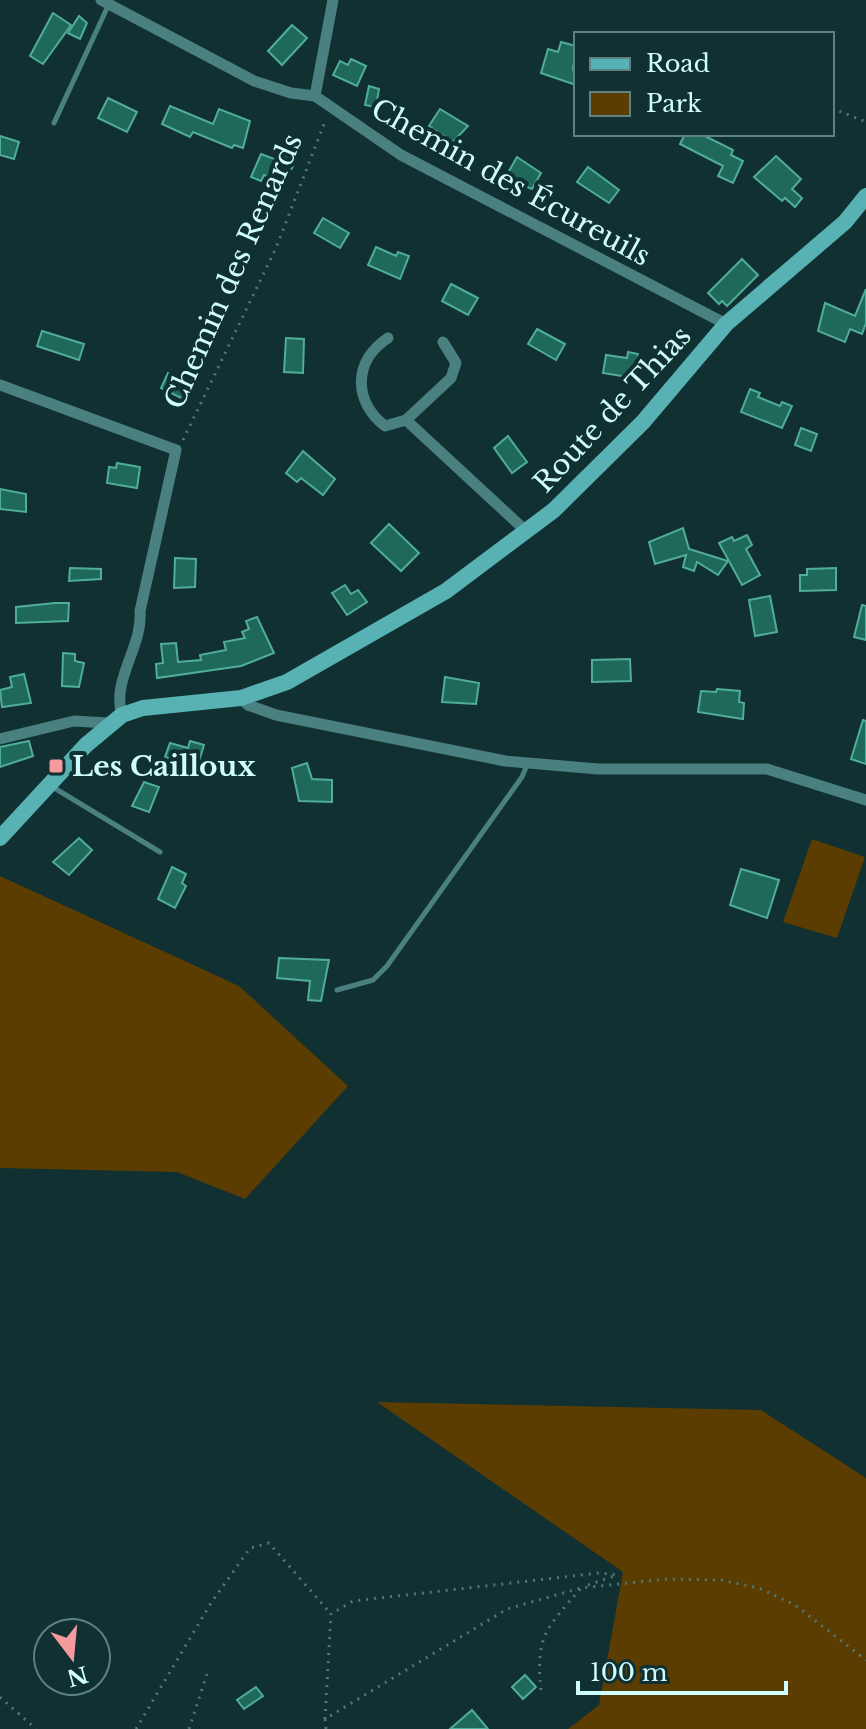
<svg xmlns="http://www.w3.org/2000/svg" width="866" height="1729" viewBox="0 0 866 1729" font-family="'Libre Baskerville',serif">
<rect width="100%" height="100%" fill="#103031"/>
<g fill="#5b3d01">
<polygon points="812,839 865,857 837,938 783,922"/>
<polygon points="0,876 239,986 348,1086 245,1199 177,1172 0,1168"/>
<polygon points="377,1402 761,1410 866,1478 866,1729 568,1729 599,1705 623,1572"/>
</g>
<g fill="#1f695b" stroke="#50ad99" stroke-width="2">
<polygon points="53,13 71,25 43,64 30,56"/>
<polygon points="79,16 87,23 80,39 68,33"/>
<polygon points="292,25 307,38 282,65 268,51"/>
<polygon points="561,42 576,46 573,69 576,85 541,73 548,49 558,52"/>
<polygon points="351,59 366,66 357,86 333,75 340,61 348,65"/>
<polygon points="369,86 379,89 376,107 365,105"/>
<polygon points="108,98 137,112 127,132 98,118"/>
<polygon points="170,106 213,124 219,109 250,121 243,148 234,145 232,148 193,132 190,137 162,124"/>
<polygon points="440,109 468,126 453,142 429,126"/>
<polygon points="685,134 701,134 733,150 731,155 743,161 733,183 718,176 723,166 680,144"/>
<polygon points="0,136 19,142 14,159 0,155"/>
<polygon points="261,154 282,162 285,155 296,159 285,184 264,175 261,181 251,177"/>
<polygon points="776,156 801,179 792,189 802,198 795,207 785,198 782,201 754,177"/>
<polygon points="517,157 541,173 532,189 505,178"/>
<polygon points="588,167 619,190 609,203 577,182"/>
<polygon points="323,218 349,233 340,248 314,233"/>
<polygon points="376,247 396,256 398,252 409,256 400,279 368,265"/>
<polygon points="742,259 758,275 727,306 722,301 719,304 708,293"/>
<polygon points="451,284 478,298 468,315 442,301"/>
<polygon points="866,289 866,323 862,334 850,329 845,342 818,331 825,303 855,316"/>
<polygon points="537,329 565,344 556,360 528,344"/>
<polygon points="42,331 84,344 79,360 37,346"/>
<polygon points="286,338 304,339 303,373 284,372"/>
<polygon points="628,352 638,354 634,378 603,373 606,355 627,358"/>
<polygon points="168,373 191,384 183,399 161,388"/>
<polygon points="750,389 760,393 758,397 780,406 782,402 792,406 782,428 741,412"/>
<polygon points="801,428 817,434 811,451 795,445"/>
<polygon points="508,436 527,462 512,473 494,448"/>
<polygon points="303,451 335,479 323,495 301,478 297,482 286,473"/>
<polygon points="117,463 140,467 137,488 107,483 109,467 116,468"/>
<polygon points="0,489 26,494 26,512 0,509"/>
<polygon points="389,524 419,553 401,571 371,543"/>
<polygon points="683,528 689,549 728,561 718,575 697,562 694,571 683,567 686,555 655,564 649,542"/>
<polygon points="747,535 752,545 746,549 760,575 742,585 719,543 732,537 734,541"/>
<polygon points="175,558 196,559 195,587 174,588"/>
<polygon points="70,568 101,569 101,579 69,581"/>
<polygon points="836,568 836,590 800,591 800,575 807,575 807,569"/>
<polygon points="345,585 351,594 358,590 367,602 347,615 332,593"/>
<polygon points="770,596 777,632 755,636 749,600"/>
<polygon points="55,603 69,603 68,621 16,623 16,607"/>
<polygon points="862,605 866,606 866,640 854,637"/>
<polygon points="257,617 274,653 241,666 157,678 156,664 163,663 161,644 176,643 178,662 201,660 200,655 226,650 224,642 245,638 242,632 249,629 246,621"/>
<polygon points="63,653 75,654 75,661 84,663 79,687 62,686"/>
<polygon points="630,659 631,681 592,682 592,660"/>
<polygon points="24,674 31,703 2,707 0,690 12,687 10,677"/>
<polygon points="445,677 479,683 476,704 442,702"/>
<polygon points="717,689 740,691 739,702 744,703 743,719 698,712 701,691 716,692"/>
<polygon points="863,720 866,721 866,764 851,759"/>
<polygon points="29,741 33,756 0,767 0,747"/>
<polygon points="190,741 204,745 197,768 165,757 170,743 188,748"/>
<polygon points="307,763 312,779 332,780 332,802 299,801 292,768"/>
<polygon points="144,782 159,787 149,812 132,806"/>
<polygon points="79,838 92,850 69,875 53,862"/>
<polygon points="172,867 186,874 182,883 186,886 175,908 158,899"/>
<polygon points="741,869 779,880 767,918 730,905"/>
<polygon points="279,958 329,960 321,1001 308,1000 310,981 277,978"/>
<polygon points="525,1675 536,1687 523,1699 512,1687"/>
<polygon points="256,1687 263,1696 244,1709 237,1700"/>
<polygon points="472,1710 488,1729 450,1729"/>
</g>
<g fill="none" stroke-linecap="round" stroke-linejoin="round">
<g stroke="#527777" stroke-width="3" stroke-dasharray="2 6" stroke-linecap="butt">
<polyline points="813,34 815,28"/>
<polyline points="832,108 866,122"/>
<polyline points="183,440 276,248 326,119"/>
<polyline points="588,1585 614,1576"/>
<path d="M541,1690C535,1635 547,1628 581,1588"/>
<polyline points="0,1697 36,1729"/>
<polyline points="325,1719 331,1614 353,1601 599,1573 618,1575"/>
<polyline points="136,1729 211,1603 250,1548 269,1543 331,1614"/>
<polyline points="189,1729 207,1674"/>
<polyline points="326,1729 325,1719 507,1609 581,1588 665,1579 721,1580 759,1588 795,1605 866,1660"/>
</g>
<g stroke="#4b8081" stroke-width="5">
<polyline points="54,123 108,6"/>
<polyline points="51,786 160,852"/>
<polyline points="337,990 373,980 387,966 522,777 527,765"/>
</g>
<g stroke="#4b8081" stroke-width="11">
<polyline points="101,0 254,81 291,93 315,96 401,155 726,324"/>
<polyline points="315,96 333,0"/>
<path d="M388,338C353,361 353,401 385,426L406,420L526,531"/>
<path d="M0,385L176,450L140,611C143,647 111,680 122,715"/>
<polyline points="406,420 451,378 456,363 443,342"/>
<polyline points="241,698 248,705 276,715 505,761 598,769 767,769 866,800"/>
<polyline points="0,739 74,721 107,723"/>
</g>
<polyline stroke="#58b1b3" stroke-width="16" points="0,838 86,745 122,715 143,708 241,698 287,682 446,591 554,510 643,422 726,324 845,222 866,196"/>
</g>
<rect fill="#f59b9e" stroke="#103031" stroke-width="3" x="48" y="758" width="16" height="16" rx="4"/>
<g text-anchor="middle" stroke-width="8" stroke-linejoin="round" paint-order="stroke">
<g font-size="28" fill="#cffdfd" stroke="#103031">
<text transform="translate(511 182) rotate(29)" y="10">Chemin des Écureuils</text>
<text transform="translate(233 271) rotate(-66)" y="10">Chemin des Renards</text>
<text transform="translate(612 409) rotate(-47)" y="10">Route de Thias</text>
</g>
<g font-size="28" font-weight="bold" fill="#cffdfd" stroke="#103031" text-anchor="start">
<text x="72" y="776">Les Cailloux</text>
</g>
</g>
<rect x="574" y="32" width="260" height="104" fill="#103031" stroke="#5c8283" stroke-width="2"/>
<rect x="590" y="58" width="40" height="12" fill="#58b1b3" stroke="#5c8283" stroke-width="2"/>
<text x="646" y="72" font-size="24" fill="#cffdfd">Road</text>
<rect x="590" y="92" width="40" height="24" fill="#5b3d01" stroke="#5c8283" stroke-width="2"/>
<text x="646" y="112" font-size="24" fill="#cffdfd">Park</text>
<g transform="translate(72 1657) rotate(164)"><circle r="38" fill="#103031" stroke="#5c8283" stroke-width="2"/>
<path d="M0-6L14 30L0 20L-14 30Z" fill="#f59b9e"/>
<text y="-12" font-size="22" font-weight="bold" text-anchor="middle" fill="#cffdfd">N</text>
</g>
<path d="M578 1681v12h208v-12" fill="none" stroke="#cffdfd" stroke-width="4"/>
<text x="590" y="1681" font-size="24" fill="#cffdfd" stroke="#103031" stroke-width="6" paint-order="stroke">100 m</text>
</svg>
